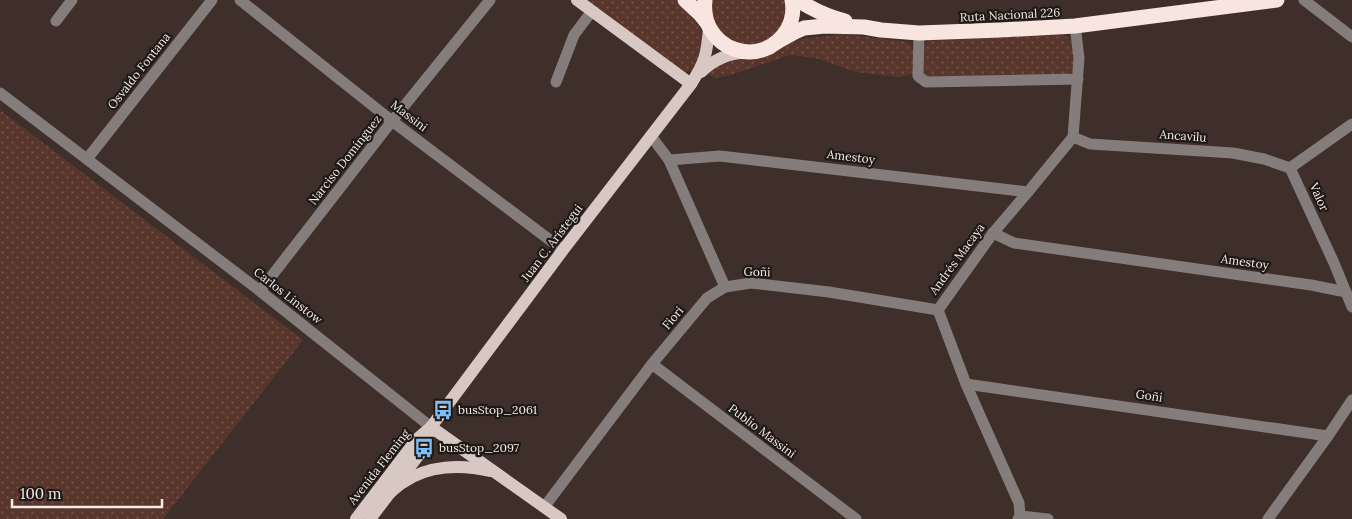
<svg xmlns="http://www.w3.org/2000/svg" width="1352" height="519" viewBox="0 0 1352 519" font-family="Lora,serif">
<defs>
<pattern id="grass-dots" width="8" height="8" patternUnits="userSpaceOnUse" patternTransform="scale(1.25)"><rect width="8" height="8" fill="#59362c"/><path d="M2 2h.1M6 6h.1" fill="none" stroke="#71534b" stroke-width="1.8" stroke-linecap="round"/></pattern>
</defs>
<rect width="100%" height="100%" fill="#3e2f2a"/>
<g fill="url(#grass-dots)">
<path d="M585,0H678C690,14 709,32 702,53C700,59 696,65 693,71L683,72Z"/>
<path d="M711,0H786C786,9 786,19 781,27C764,55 717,50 711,16C710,11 711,5 711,0Z"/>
<polygon points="1063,32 1073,43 1074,70 1068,74 930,79 924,74 924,46 928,41"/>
<path d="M843,34L907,42C917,48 913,63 913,74L898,77L856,72L816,58L790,55L731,75L715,78L708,74L714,67L724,59L762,56L801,39Z"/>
<polygon points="0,110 303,340 163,519 0,519"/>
</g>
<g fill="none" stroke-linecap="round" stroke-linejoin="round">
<g stroke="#857d7b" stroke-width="11">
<polyline points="240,0 392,121 563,250"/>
<polyline points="1304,0 1352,37"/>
<polyline points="56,21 72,0"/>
<polyline points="919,33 918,76 926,82 1078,79"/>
<polyline points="556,82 574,35 592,11"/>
<polyline points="0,93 260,291 431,427"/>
<polyline points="1352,124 1290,168 1334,263 1352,307"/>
<polyline points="651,136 669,160 725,287"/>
<polyline points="1073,137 1090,144 1233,153 1264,159 1290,168"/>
<polyline points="87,159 212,0"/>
<polyline points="669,160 720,156 1028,192"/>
<polyline points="993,233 1014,243 1311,285 1346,292"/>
<polyline points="260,291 392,121 490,0"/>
<polyline points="652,364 856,519"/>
<polyline points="966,384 1328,436"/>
<polyline points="545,506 652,364 707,298 725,287 751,283 829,292 938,310"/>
<polyline points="1020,516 1048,519"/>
<polyline points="1018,519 1020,516 1019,503 966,384 938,310 993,233 1028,192 1073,137 1079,58 1075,26"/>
<polyline points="1268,519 1328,436 1352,400"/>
</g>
<g stroke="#d8c8c3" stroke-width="12">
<polyline points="577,0 691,84"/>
<path d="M701,72C714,59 728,54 746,52"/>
<polyline points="431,427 561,519"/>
<path d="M390,493C394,489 398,486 402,483C428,465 461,464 490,471"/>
<path d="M356,519L417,439L431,427L563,250L691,84C705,62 707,54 709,28"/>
<polyline points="370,519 424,448 431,427"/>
</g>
<g stroke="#f9e5df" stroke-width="15">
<polyline points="685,0 700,14 707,23"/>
<path d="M705,0C699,49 761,72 787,30C792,21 794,10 792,0"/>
<path d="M798,0C813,10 829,17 845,21"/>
<polyline points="775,43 795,32 804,28 825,26 864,27 881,30 919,33 1000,30 1075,26 1277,0"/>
</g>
</g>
<defs>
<symbol id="bus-bare" viewBox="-9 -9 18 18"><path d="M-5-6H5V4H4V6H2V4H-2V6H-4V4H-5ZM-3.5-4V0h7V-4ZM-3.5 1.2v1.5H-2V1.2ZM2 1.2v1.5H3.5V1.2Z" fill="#7cbef9" stroke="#1f1916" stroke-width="2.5" paint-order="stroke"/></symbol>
</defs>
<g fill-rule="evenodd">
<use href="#bus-bare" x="429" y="396" width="28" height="28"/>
<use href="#bus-bare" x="410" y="434" width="28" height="28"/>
</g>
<g text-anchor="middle" stroke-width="4.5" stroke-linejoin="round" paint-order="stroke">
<g font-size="12" fill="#f5ebe8" stroke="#1f1916">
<text transform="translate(1010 15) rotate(-3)" y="4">Ruta Nacional 226</text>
<text transform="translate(139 71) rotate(-52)" y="4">Osvaldo Fontana</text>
<text transform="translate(409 116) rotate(37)" y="4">Massini</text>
<text transform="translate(1183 136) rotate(4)" y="4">Ancavilu</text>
<text transform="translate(851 157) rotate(7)" y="4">Amestoy</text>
<text transform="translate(345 160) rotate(-52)" y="4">Narciso Domínguez</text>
<text transform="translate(1319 197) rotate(66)" y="4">Valor</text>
<text transform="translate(552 243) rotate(-53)" y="4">Juan C. Arístegui</text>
<text transform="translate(957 259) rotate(-54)" y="4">Andrés Macaya</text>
<text transform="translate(1245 262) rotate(8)" y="4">Amestoy</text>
<text transform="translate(757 272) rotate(1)" y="4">Goñi</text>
<text transform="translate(288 296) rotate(38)" y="4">Carlos Linstow</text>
<text transform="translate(673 318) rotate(-50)" y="4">Fiori</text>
<text transform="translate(1149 396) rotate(8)" y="4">Goñi</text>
<text transform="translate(762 431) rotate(37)" y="4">Publio Massini</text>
<text transform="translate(379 467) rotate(-52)" y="4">Avenida Fleming</text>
</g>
<g font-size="12" fill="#f5ebe8" stroke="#1f1916" text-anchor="start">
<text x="458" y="414">busStop_2061</text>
<text x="439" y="452">busStop_2097</text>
</g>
</g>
<path d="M12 499v8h150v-8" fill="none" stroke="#f5ebe8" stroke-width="2.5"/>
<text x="20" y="499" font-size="15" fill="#f5ebe8" stroke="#1f1916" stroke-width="4" paint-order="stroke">100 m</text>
</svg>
